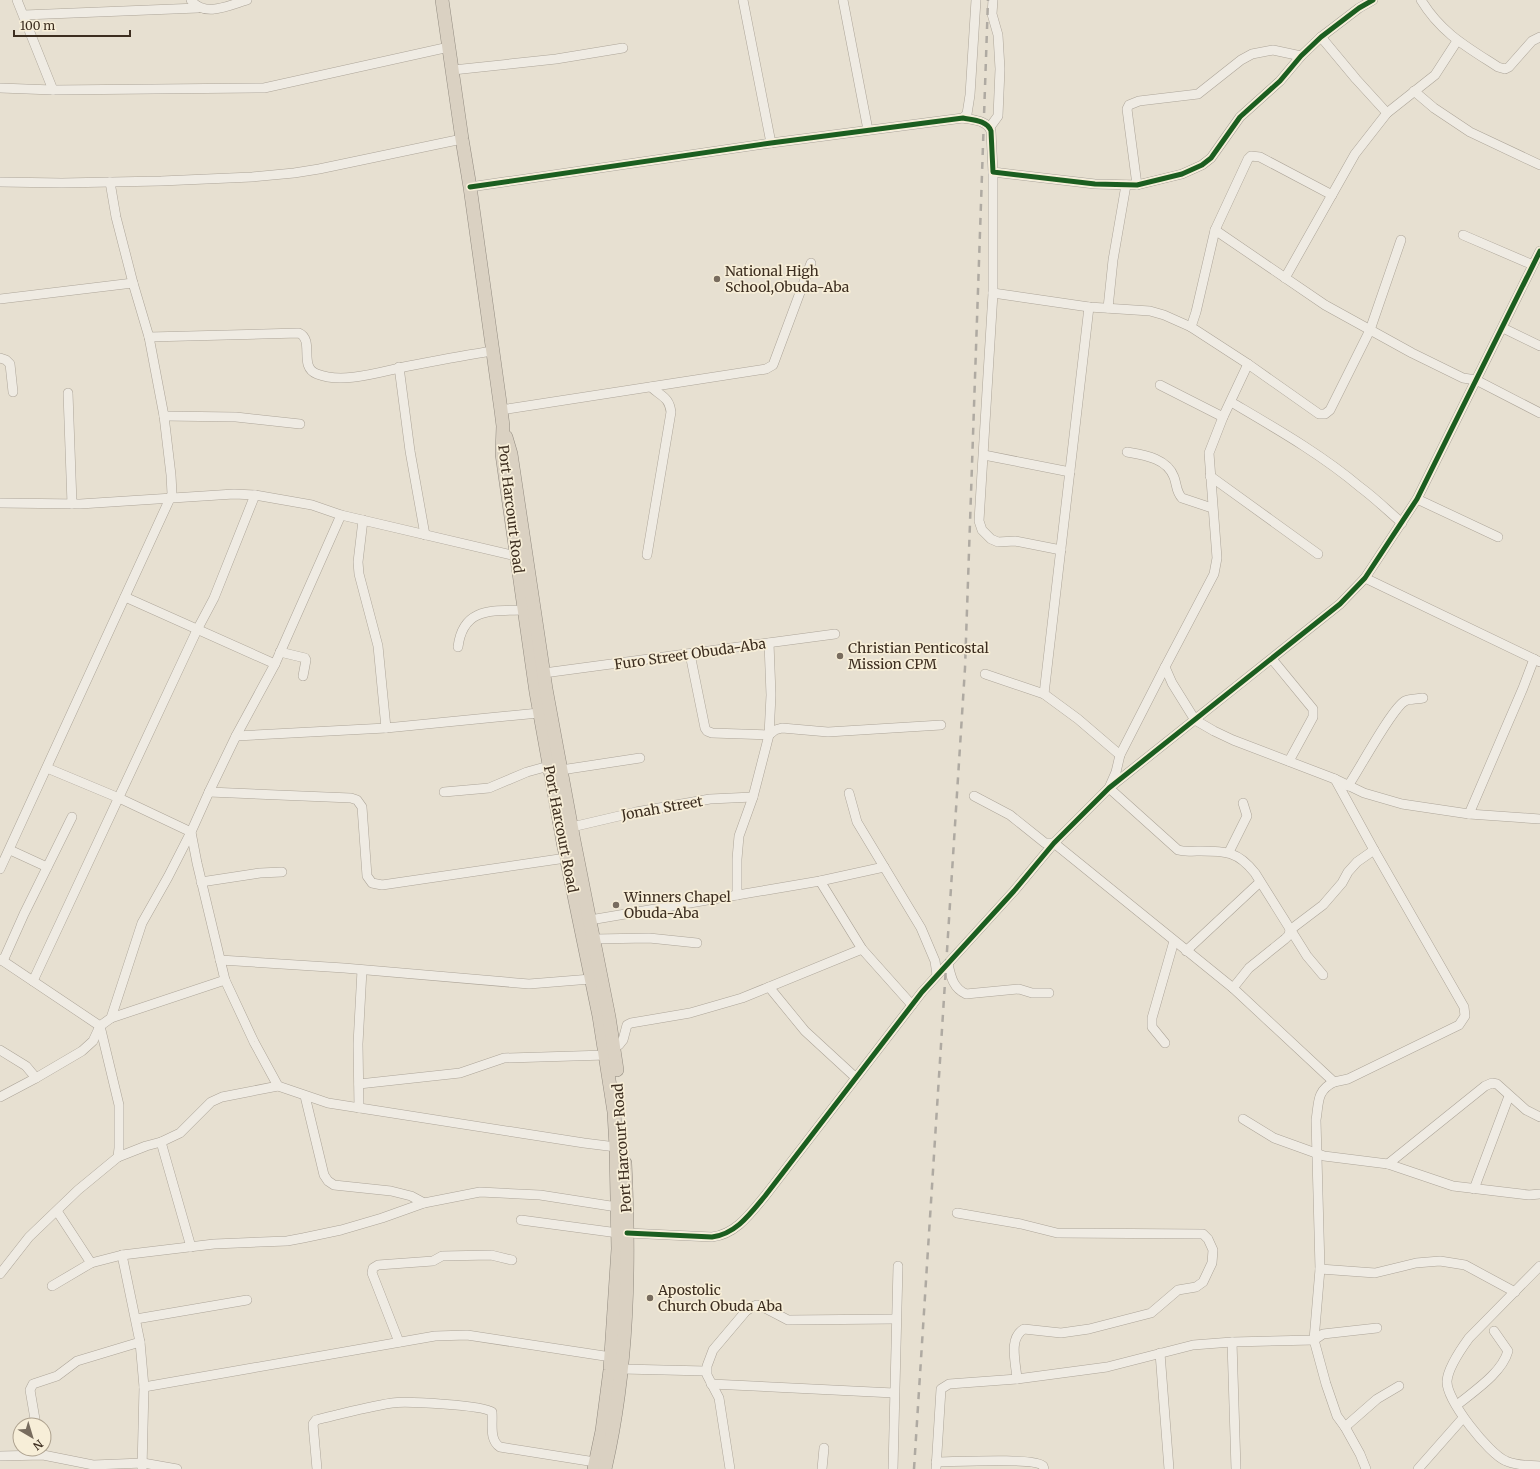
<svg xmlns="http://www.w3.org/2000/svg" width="1540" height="1469" viewBox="0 0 1540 1469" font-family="Merriweather,serif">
<rect width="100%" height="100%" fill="#e7e0d1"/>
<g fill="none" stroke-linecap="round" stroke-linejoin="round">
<defs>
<g id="minor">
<polyline points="17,0 53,90"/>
<path d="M191,0C204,18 230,5 247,0"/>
<polyline points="743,0 771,143"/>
<polyline points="843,0 868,130"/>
<path d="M1421,0C1441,33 1467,47 1498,67L1505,69L1509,67L1532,41L1540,37"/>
<polyline points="24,15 198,8"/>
<polyline points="1321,37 1356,79 1387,113"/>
<polyline points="453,70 556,59 623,48"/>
<polyline points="0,88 53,90 264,88 449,47"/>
<polyline points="1414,91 1434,108 1470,132 1540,165"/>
<polyline points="963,118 967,114 970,95 976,0"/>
<polyline points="990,127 998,116 1000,69 998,35 992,14 993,0"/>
<polyline points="993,172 993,293 979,521 982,530 991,539 998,542 1015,541 1061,550"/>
<polyline points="0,182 62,183 161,181 252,177 294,173 319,169 462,139"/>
<polyline points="1137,185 1127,109 1129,105 1139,101 1198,94 1241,60 1252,54 1273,50 1301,56"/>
<path d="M470,187L771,143L963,118C973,120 987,120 991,131L993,172L1095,184L1137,185L1182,174L1202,165L1211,158L1240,117L1280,81L1301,56L1321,37L1359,8L1373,0"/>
<polyline points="1332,195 1260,157 1251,156 1248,159 1215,230 1196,312 1191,327 1248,364 1319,414 1325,414 1330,410 1370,330 1401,240"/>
<polyline points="1215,230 1325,305 1412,353 1463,378 1476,380 1540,413"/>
<polyline points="1463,235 1533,265"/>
<polyline points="1285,278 1355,154 1387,113 1435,75 1457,41"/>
<polyline points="993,293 1089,307 1150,311 1164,315 1191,327"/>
<polyline points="0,299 133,283"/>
<polyline points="1108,308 1113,260 1126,185"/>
<polyline points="1503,328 1540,346"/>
<path d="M149,337L299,333C315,340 298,367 317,374C345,385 385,370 414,365C440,360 466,355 493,351"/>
<polyline points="0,358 6,360 10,364 13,392"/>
<polyline points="1248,364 1223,417 1209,453 1217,558 1214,574 1165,667 1172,683 1195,720 1214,731 1233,740 1335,779 1364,793 1402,804 1469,814 1540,819"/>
<polyline points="399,367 410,451 425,535"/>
<polyline points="1160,385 1223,417"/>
<polyline points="68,393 72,504"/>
<path d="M1231,402C1275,428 1321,454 1360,487C1375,498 1388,511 1402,523"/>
<polyline points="501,410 766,369 773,365 811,263"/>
<polyline points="164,416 236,417 300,424"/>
<path d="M1127,452C1144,455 1167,458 1174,477C1177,485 1176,492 1182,498L1212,508"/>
<polyline points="984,455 1070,472"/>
<polyline points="1210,476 1318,554"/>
<polyline points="1417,499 1498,537"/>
<polyline points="0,503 80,504 234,494 255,495 312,505 341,515 516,556"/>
<polyline points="363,520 358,562 359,574 378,646 386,728"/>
<path d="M647,555L671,412C669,397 662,397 651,387"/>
<polyline points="1365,578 1540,662"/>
<polyline points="125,597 275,664"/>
<path d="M458,647C463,607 492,611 524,610"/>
<polyline points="280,652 305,658 306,660 303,676"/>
<polyline points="690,654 705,728 707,731 712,733 769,735 775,730 782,728 828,732 941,725"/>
<polyline points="1272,659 1313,709 1313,717 1289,761"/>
<path d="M1165,667L1120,755L1116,772L1109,788L1178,850C1185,852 1190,851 1197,851C1224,851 1237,850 1255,873L1307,956L1323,975"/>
<polyline points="544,673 835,634"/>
<polyline points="985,674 1044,694 1078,719 1120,755"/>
<polyline points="1044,694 1089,307"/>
<polyline points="236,736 386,728 539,713"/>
<polyline points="47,768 119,798 191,832 168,877 142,923 111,1018"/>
<polyline points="561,770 640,758"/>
<path d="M1348,786C1359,770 1392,708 1405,701C1410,699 1418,699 1423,698"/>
<polyline points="209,792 351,798 357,800 362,807 367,876 372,883 382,885 566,858"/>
<polyline points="444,792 489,788 527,772 549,766"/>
<polyline points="849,793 857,822 921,928 935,961 937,975"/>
<polyline points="974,796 1010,815 1045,843 1054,843 1233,988 1249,968 1285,939 1289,935 1290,930 1323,905 1342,883 1348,872 1357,862 1374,850 1335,779"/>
<polyline points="1469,814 1523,688 1534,659"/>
<polyline points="572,827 636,812 710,799 753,797"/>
<polyline points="10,850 47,867"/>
<polyline points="1229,852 1247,816 1243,803"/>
<polyline points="0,869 172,494 171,475 164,416 149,337 133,283 116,217 110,182"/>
<polyline points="820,881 862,949 912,1005"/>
<polyline points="201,882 260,873 282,872"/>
<polyline points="737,895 737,859 739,836 753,797 769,735 771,695 769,643"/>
<polyline points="590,920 820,881 884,867"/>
<polyline points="594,939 649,938 697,943"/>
<polyline points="1186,951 1260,882"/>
<polyline points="0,959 100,1026 119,1105 119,1148 118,1157"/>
<polyline points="220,960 344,968 529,984 591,979"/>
<polyline points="3,961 24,914 72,817"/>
<path d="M948,964C951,977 953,988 966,994L1019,989L1032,993H1049"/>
<polyline points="33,981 197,630 214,598 255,495"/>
<polyline points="769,987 805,1031 855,1077"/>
<polyline points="1233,988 1334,1082 1348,1079 1459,1025 1465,1016 1464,1007 1374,850"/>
<polyline points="1165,1043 1152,1027 1152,1018 1174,941"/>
<polyline points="613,1046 619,1045 623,1040 627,1025 631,1023 690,1013 742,998 862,949"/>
<polyline points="0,1050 26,1066 36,1078"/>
<path d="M1334,1082C1316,1091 1319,1103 1316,1120L1320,1269L1314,1340L1326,1384L1337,1416L1345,1427L1360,1454L1366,1469"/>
<polyline points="359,1084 460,1073 504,1058 606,1055"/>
<polyline points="278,1086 254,1042 225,980 197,863 191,832 209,792 236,736 275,664 341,515"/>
<polyline points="305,1096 324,1175 328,1181 334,1185 391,1191 411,1196 424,1203"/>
<polyline points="0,1097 36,1078 82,1051 93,1041 100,1026 111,1018 225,980"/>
<polyline points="359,1108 358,1044 362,970"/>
<polyline points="1243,1119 1274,1138 1324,1156 1388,1164 1453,1186 1529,1195 1540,1194"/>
<polyline points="161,1142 191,1247"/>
<polyline points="1388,1164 1485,1086 1492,1083 1497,1084 1526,1110 1540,1117"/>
<polyline points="1474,1189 1509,1096"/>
<polyline points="57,1211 91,1263"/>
<path d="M957,1213L1021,1224L1057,1233L1203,1234L1208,1239L1213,1250L1212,1263L1203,1282L1196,1287L1178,1290L1151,1313L1089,1329L1061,1333L1024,1329C1008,1338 1016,1363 1017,1379"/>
<polyline points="521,1220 618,1233"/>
<path d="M627,1233L712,1237C736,1234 750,1214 765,1196L922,992L1014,891L1054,843L1109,788L1340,604L1365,578L1417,499L1540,251"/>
<polyline points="122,1255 140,1342 144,1387 142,1469"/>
<path d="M1540,1266L1469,1338C1461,1349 1448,1368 1447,1381C1446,1400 1489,1454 1506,1461C1517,1466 1529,1465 1540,1466"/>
<polyline points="1320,1269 1375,1273 1416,1263 1440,1261 1465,1265 1515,1292"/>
<polyline points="0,1274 29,1237 78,1190 118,1157 146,1146 161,1142 180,1133 211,1102 222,1097 278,1086 328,1103 584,1143 616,1147"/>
<polyline points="52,1286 91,1263 122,1255 214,1244 287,1241 303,1238 341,1230 382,1218 424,1203 480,1192 540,1195 617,1207"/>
<polyline points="136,1319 247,1300"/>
<polyline points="399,1342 372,1273 373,1268 378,1265 433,1261 442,1256 491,1255 512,1260"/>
<polyline points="1232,1342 1236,1469"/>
<polyline points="1160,1353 1169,1469"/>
<polyline points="622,1369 706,1371"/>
<polyline points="711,1384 894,1393"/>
<polyline points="144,1387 435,1336 467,1335 611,1357"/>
<path d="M1457,1405C1474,1391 1502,1373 1508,1351L1494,1331"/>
<polyline points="36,1425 30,1390 33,1384 57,1376 77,1361 140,1342"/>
<polyline points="1345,1427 1377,1399 1399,1386"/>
<polyline points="0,1456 43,1455 93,1465 143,1463 177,1469"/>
<path d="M936,1462C953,1462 1035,1457 1043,1466L1044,1469"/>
<path d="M317,1469L313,1424L316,1420C341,1414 366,1407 392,1403C405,1401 483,1405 492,1412C493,1424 489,1440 500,1447L595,1462"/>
<polyline points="730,1469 719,1398 707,1375 707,1366 713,1350 746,1311 752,1307 757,1305 765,1308 788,1320 896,1319"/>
<polyline points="822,1469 824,1448"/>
<polyline points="893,1469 898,1266"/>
<polyline points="936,1469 941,1389 949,1384 1017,1379 1107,1367 1193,1345 1232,1342 1314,1340 1323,1334 1377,1328"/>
<polyline points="1418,1469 1463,1418"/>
</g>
<g id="highway">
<polyline points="442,0 462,139 470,187 501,410 503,426 502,454 536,692 563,842 599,1016 614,1112 616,1147 618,1249 610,1370 602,1431 594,1469"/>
<polyline points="506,437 511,454 546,689 574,841 609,1017 617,1070"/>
<path d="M605,1469C628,1369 630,1265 625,1163"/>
</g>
</defs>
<use href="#minor" stroke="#ada599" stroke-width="10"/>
<use href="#highway" stroke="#928b80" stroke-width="14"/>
<use href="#minor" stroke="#efebe3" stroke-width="9"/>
<use href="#highway" stroke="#dad1c2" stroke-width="13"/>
<polyline stroke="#afaaa2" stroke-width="2.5" stroke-dasharray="7 7" stroke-linecap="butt" points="914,1469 965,668 988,0"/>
<defs>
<g id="cycleway">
<path d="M470,187L771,143L963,118C973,120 987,120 991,131L993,172L1095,184L1137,185L1182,174L1202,165L1211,158L1240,117L1280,81L1301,56L1321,37L1359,8L1373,0"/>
<path d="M627,1233L712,1237C736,1234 750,1214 765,1196L922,992L1014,891L1054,843L1109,788L1340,604L1365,578L1417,499L1540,251"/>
</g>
</defs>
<use href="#cycleway" stroke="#f7eed8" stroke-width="8"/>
<use href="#cycleway" stroke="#1b5e20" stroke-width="5"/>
</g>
<g fill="#786c5e" stroke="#f7eed8" stroke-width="1.5">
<circle cx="717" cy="279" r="4"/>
<circle cx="840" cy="656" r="4"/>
<circle cx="616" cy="905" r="4"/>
<circle cx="650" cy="1298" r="4"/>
</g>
<g text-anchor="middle" stroke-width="3.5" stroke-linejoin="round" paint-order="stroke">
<g font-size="14" fill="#3d2e20" stroke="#f7eed8" text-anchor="start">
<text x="725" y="276">National High<tspan x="725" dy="16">School,Obuda-Aba</tspan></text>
<text x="848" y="653">Christian Penticostal<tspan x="848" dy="16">Mission CPM</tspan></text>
<text x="624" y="902">Winners Chapel<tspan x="624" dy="16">Obuda-Aba</tspan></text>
<text x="658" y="1295">Apostolic<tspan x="658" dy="16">Church Obuda Aba</tspan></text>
</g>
<g font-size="14" fill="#3d2e20" stroke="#f7eed8">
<text transform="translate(511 509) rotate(83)" y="5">Port Harcourt Road</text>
<text transform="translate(690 654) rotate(-8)" y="5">Furo Street Obuda-Aba</text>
<text transform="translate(662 808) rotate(-10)" y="5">Jonah Street</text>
<text transform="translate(561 829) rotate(79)" y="5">Port Harcourt Road</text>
<text transform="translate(622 1148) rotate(-94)" y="5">Port Harcourt Road</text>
</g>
</g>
<g transform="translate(32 1437) rotate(142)"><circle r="19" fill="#f7eed8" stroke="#ada18e"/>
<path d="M0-3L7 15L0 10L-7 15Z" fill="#786c5e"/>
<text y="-6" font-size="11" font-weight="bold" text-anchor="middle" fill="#3d2e20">N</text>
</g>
<path d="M14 30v6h116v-6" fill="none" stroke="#3d2e20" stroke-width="2"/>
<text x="20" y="30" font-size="12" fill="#3d2e20" stroke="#f7eed8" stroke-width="3" paint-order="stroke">100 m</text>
</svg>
